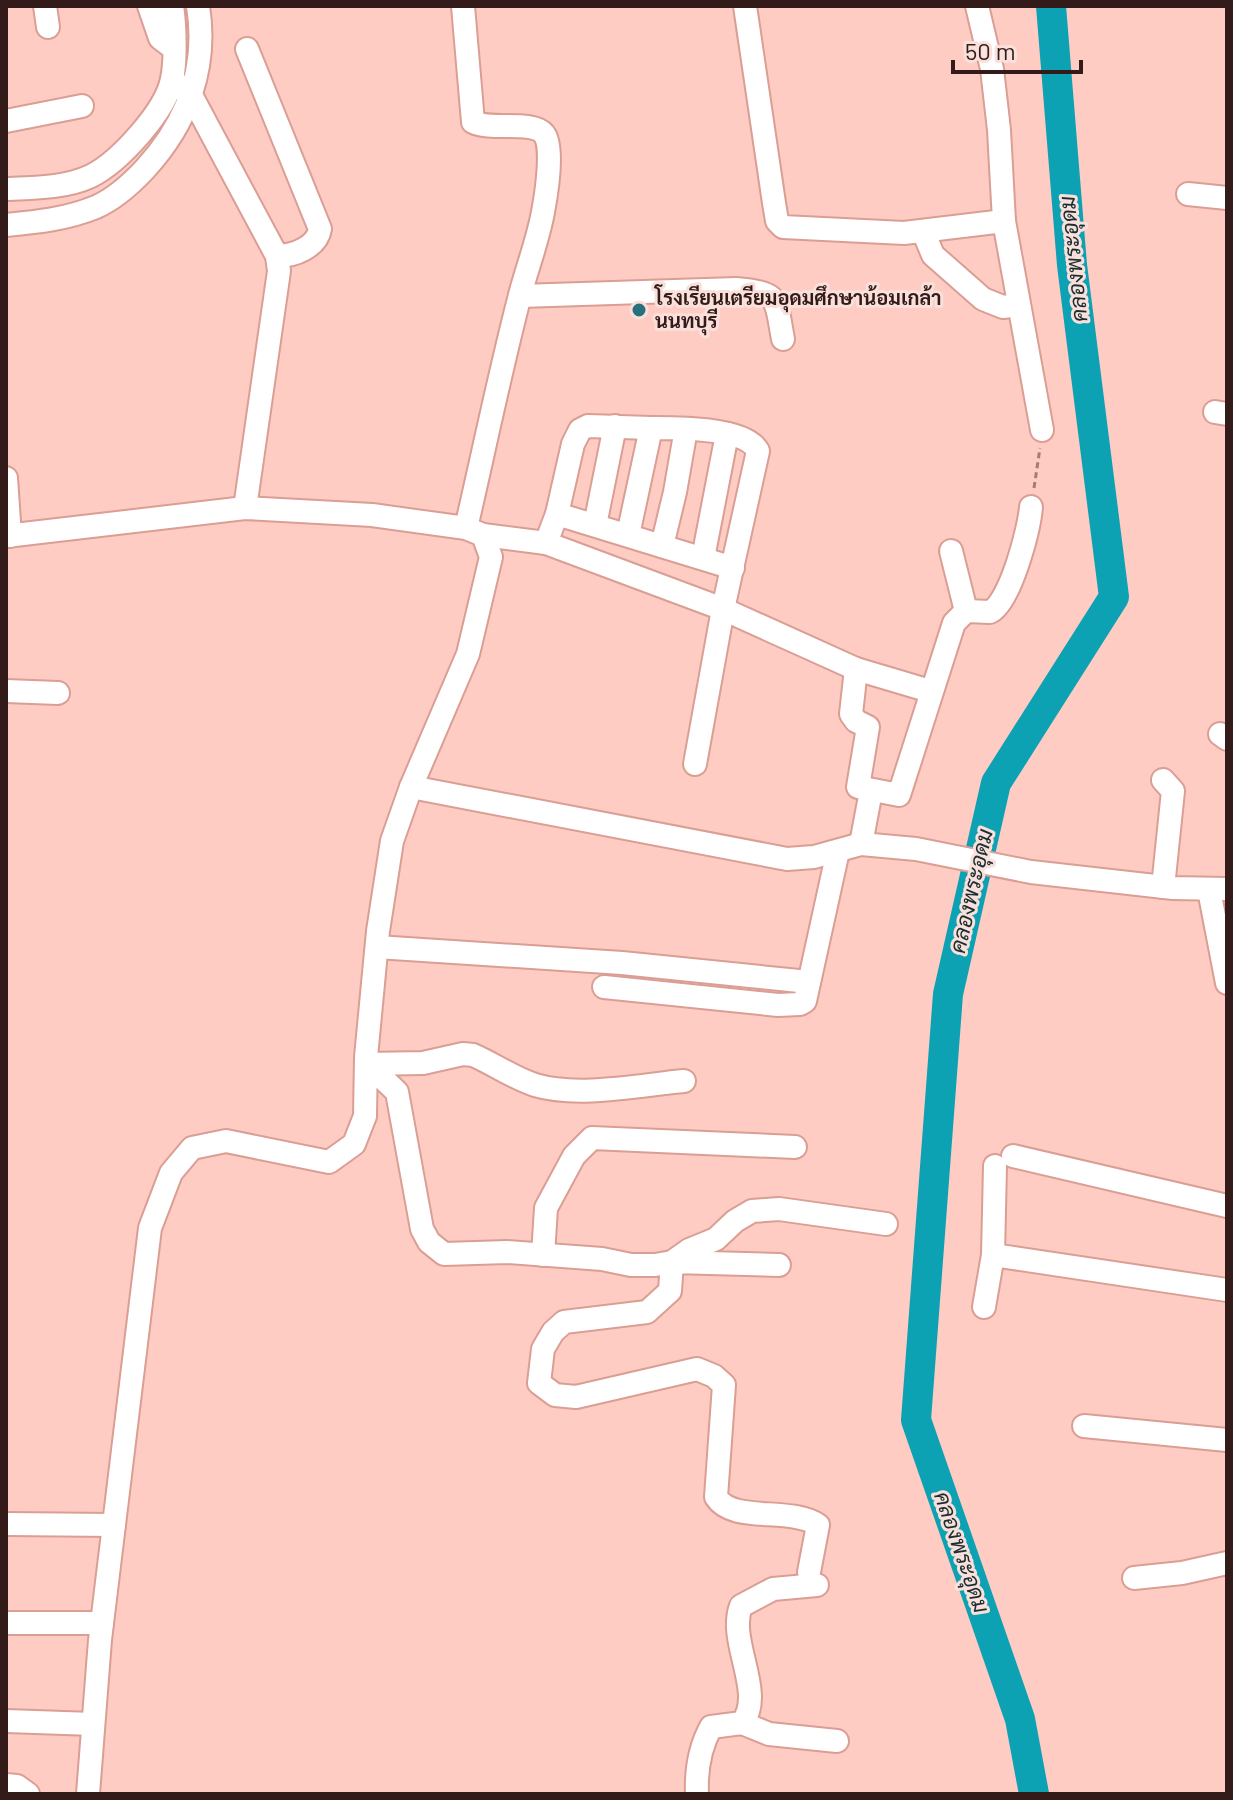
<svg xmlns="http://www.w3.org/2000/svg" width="1233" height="1800" viewBox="0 0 1233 1800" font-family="Barlow,Sarabun,sans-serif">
<rect width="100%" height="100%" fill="#feccc3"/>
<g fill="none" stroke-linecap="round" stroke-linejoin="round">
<polyline stroke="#0da1b4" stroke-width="30" points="1034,1794 1020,1719 916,1420 948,994 996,783 1114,597 1072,265 1051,6"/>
<defs>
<g id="minor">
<polyline points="45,6 48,27"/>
<polyline points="149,6 160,38 173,48"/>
<path d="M463,6L473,122C491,131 533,120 544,134C554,147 546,196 543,212C538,240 527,268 520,295C500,372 484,450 466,528"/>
<polyline points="745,6 774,203 777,221 783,227 904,233 1004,221"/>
<polyline points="977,6 992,69 999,130 1004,221 1042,430"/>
<path d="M247,49L320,229C317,247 294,256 277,256"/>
<polyline points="172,80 192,97 277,256 279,271 245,508"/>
<polyline points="6,121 82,106"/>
<path d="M6,189C33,188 66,188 91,176C119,162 166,111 172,79C176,60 175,25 172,6"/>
<polyline points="1188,194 1227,198"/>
<path d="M6,225C37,222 67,219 96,207C114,199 132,183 145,169C187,123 208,68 198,6"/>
<polyline points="923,231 933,255 983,299 1003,307 1019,305"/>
<path d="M520,296L736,289C781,293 775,298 783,339"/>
<polyline points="1215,412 1227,414"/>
<polyline points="6,478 10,536"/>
<polyline points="557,514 733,568"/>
<polyline points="595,525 615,426"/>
<polyline points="483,535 546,543 723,609 856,669 930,691"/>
<path d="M628,535L651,428C676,428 746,427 758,451L723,609L695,764"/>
<polyline points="6,536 245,508 372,515 466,528 483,535 491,557 468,654 411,787 392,841 378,931 366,1057 365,1116 354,1144 329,1162 226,1141 192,1148 171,1173 150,1228 100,1640 88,1794"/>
<polyline points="546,543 557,514 573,444 580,430 588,426 651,428"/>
<polyline points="662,546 675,492 686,429"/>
<polyline points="951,551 966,611"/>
<polyline points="703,558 727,434"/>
<path d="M856,669L851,714L856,721L868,727L858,787L899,795L954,623L966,611L990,612C1010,603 1029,530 1031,507"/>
<polyline points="6,691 58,693"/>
<polyline points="1220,734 1227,739"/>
<polyline points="1163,780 1173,791 1163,887"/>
<polyline points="411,787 787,859 814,857 861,844 916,849 1031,872 1173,888 1227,889"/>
<polyline points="861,844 871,791"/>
<polyline points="1209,890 1227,983"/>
<polyline points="377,947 622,963 809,982"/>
<polyline points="604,987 778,1005 800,1004 805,1001 838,851"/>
<path d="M366,1064L423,1063L463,1054L473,1055C494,1064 513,1078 535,1085C578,1098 640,1085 684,1081"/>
<polyline points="366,1076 376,1072 397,1092 422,1229 429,1242 444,1254 507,1252 602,1259 631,1265 655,1265 672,1262 689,1250 716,1239 735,1221 752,1211 779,1209 886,1224"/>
<polyline points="1013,1156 1227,1206"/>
<polyline points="543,1255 546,1208 574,1156 592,1138 795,1147"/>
<polyline points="993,1255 995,1166"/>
<path d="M779,1265L672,1262L670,1291L647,1312L564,1322L553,1332L543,1349L539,1383L555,1395L576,1397L697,1369L714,1376L724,1385L716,1497C733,1524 790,1506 818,1525L809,1572"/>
<polyline points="984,1307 993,1255 1227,1290"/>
<polyline points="1084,1426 1227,1440"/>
<polyline points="6,1524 114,1525"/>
<polyline points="1134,1578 1182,1573 1227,1563"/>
<polyline points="6,1623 102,1623"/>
<polyline points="6,1721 93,1724"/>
<polyline points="742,1723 769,1734 837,1741"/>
<polyline points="6,1785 17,1786 28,1794"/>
<path d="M697,1794C696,1771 700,1747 711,1727L742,1723C766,1693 727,1641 741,1606L773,1589L817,1585"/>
</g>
</defs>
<use href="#minor" stroke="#da9e94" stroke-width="26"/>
<polyline stroke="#a37d77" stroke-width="3" stroke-dasharray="6 4" stroke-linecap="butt" points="1034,488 1040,448"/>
<use href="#minor" stroke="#fff" stroke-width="22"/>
</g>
<circle fill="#28707c" stroke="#fae0db" stroke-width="3" cx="639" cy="310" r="8"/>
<g text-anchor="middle" stroke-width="6" stroke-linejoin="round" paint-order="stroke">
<g font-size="20" font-weight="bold" fill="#321b18" stroke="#fae0db" text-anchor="start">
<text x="655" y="305">โรงเรียนเตรียมอุดมศึกษาน้อมเกล้า<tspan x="655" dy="23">นนทบุรี</tspan></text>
</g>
<g font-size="22" font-style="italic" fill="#192e32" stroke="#fae0db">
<text transform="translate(1073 259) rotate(-96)" y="8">คลองพระอุดม</text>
<text transform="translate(971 891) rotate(-77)" y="8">คลองพระอุดม</text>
<text transform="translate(962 1552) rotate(71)" y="8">คลองพระอุดม</text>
</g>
</g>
<rect width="1233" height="1800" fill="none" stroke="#321b18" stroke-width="16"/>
<path d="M953 60v12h128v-12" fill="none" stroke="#321b18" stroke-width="4"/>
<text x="965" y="60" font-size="24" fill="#321b18" stroke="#fae0db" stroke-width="6" paint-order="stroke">50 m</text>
</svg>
